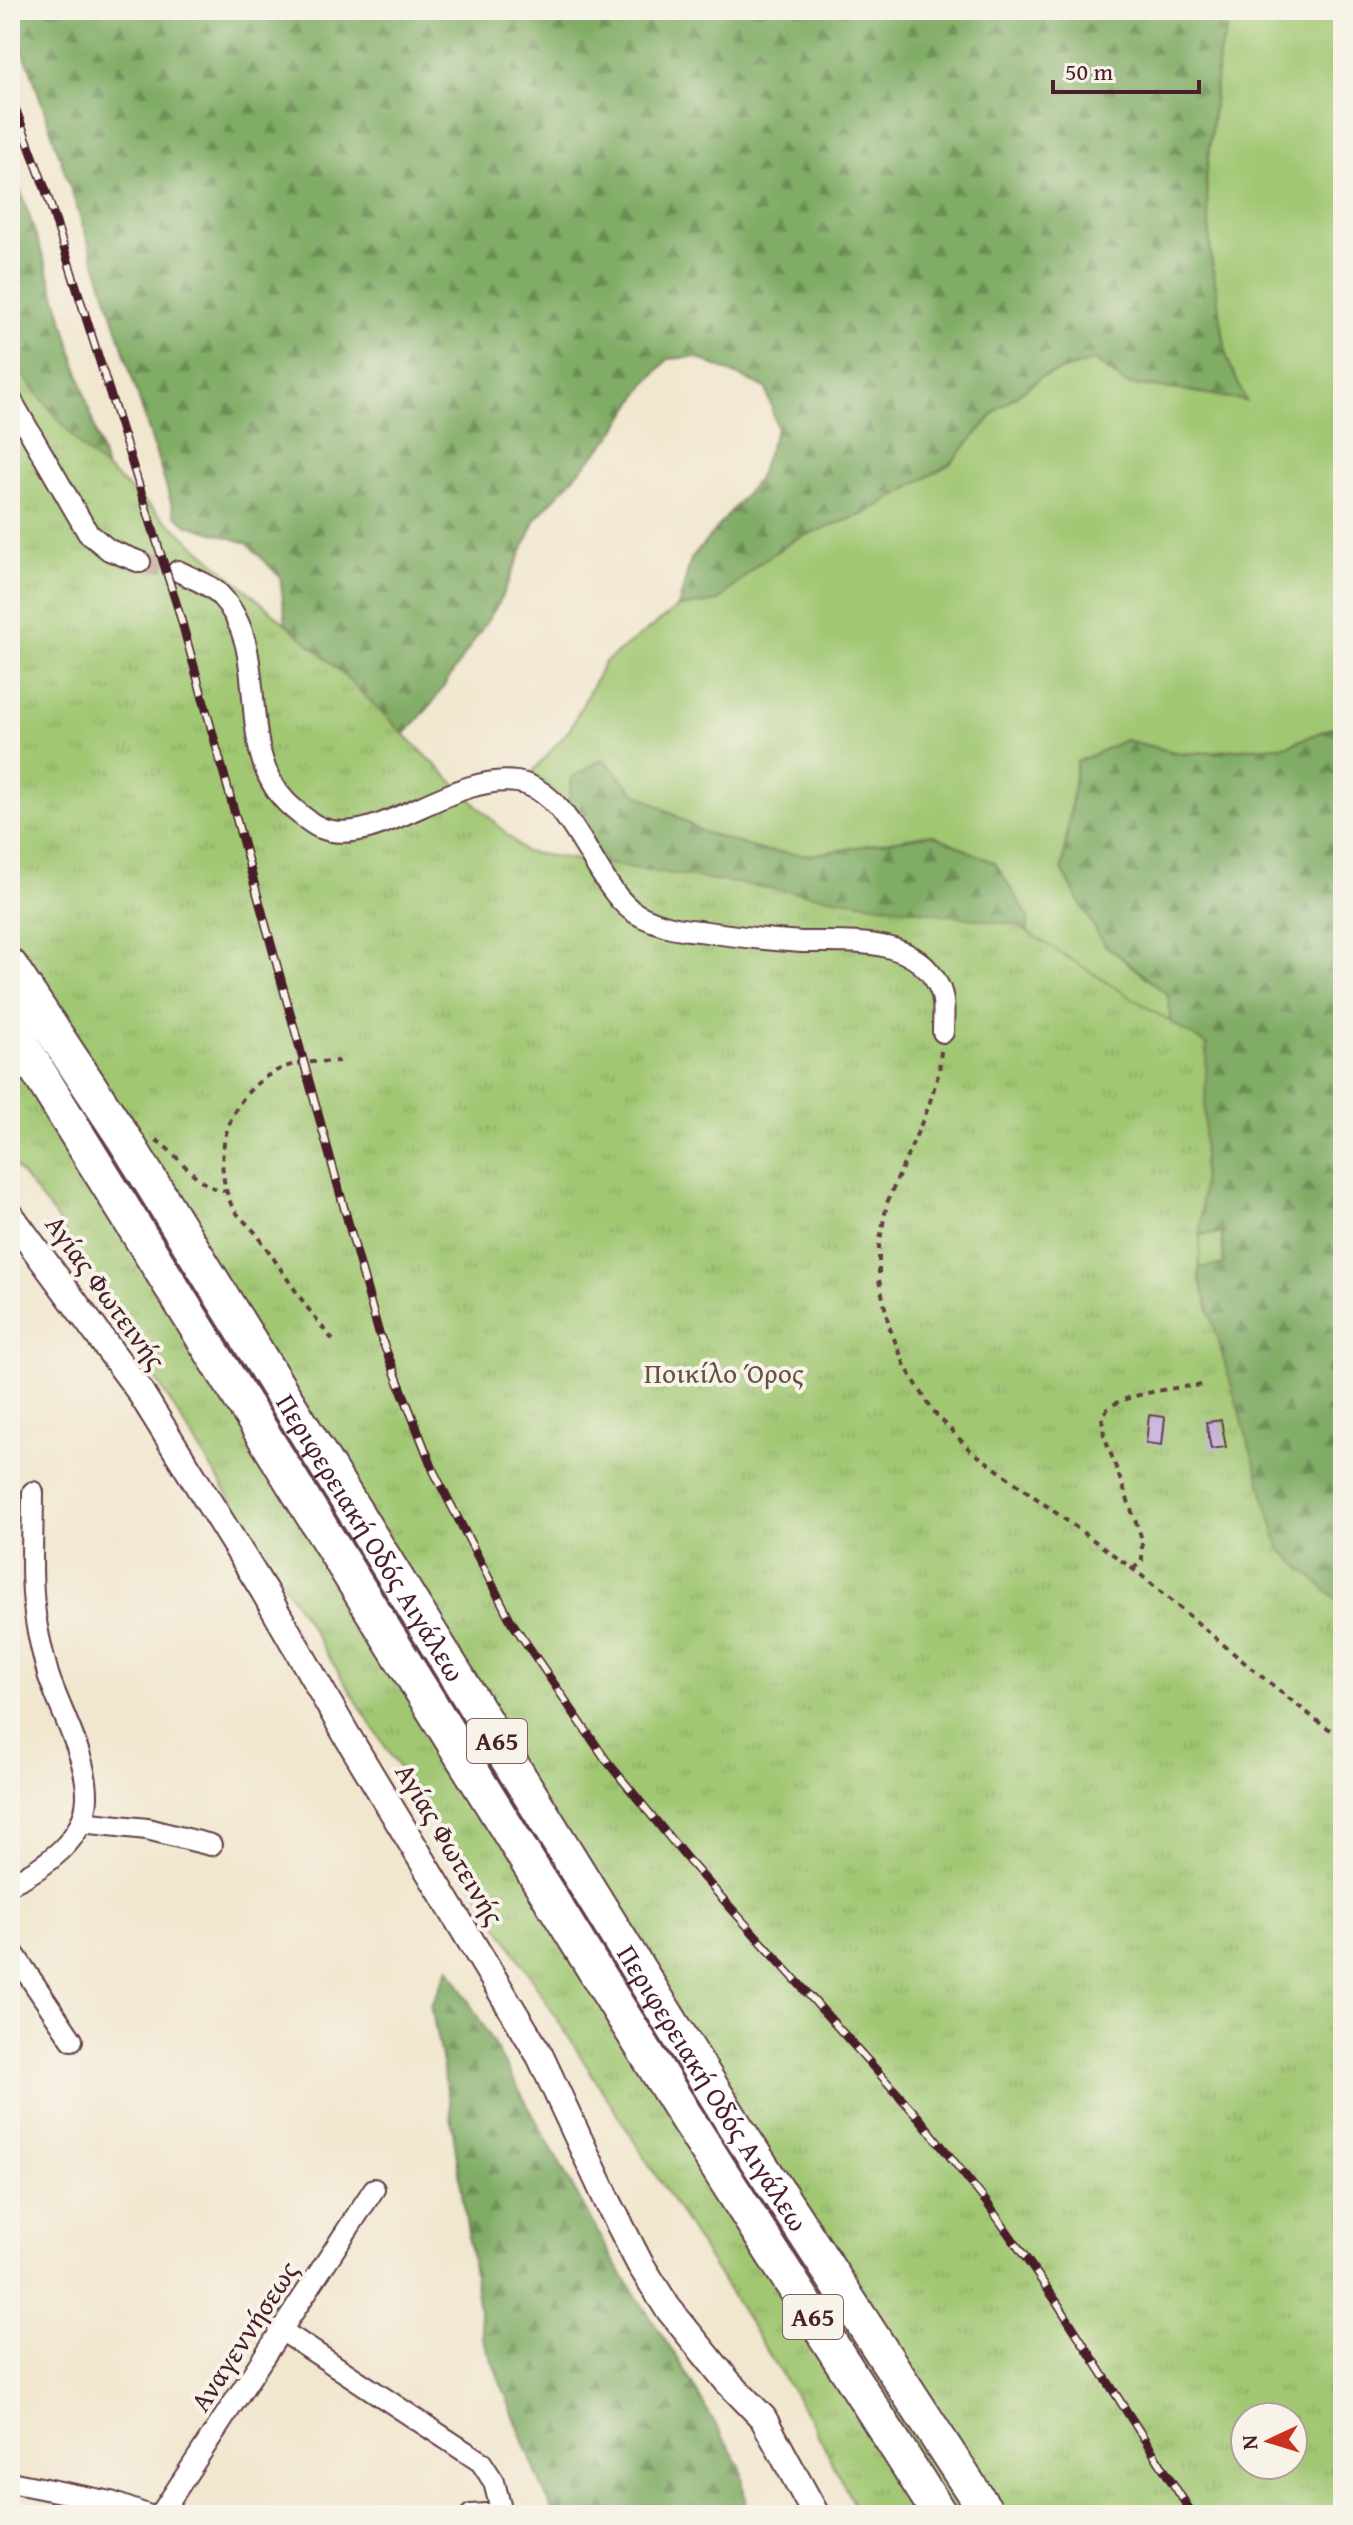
<svg xmlns="http://www.w3.org/2000/svg" width="1353" height="2525" viewBox="0 0 1353 2525" font-family="'Gentium Book Plus',serif">
<defs>
<pattern id="forest-firs" width="22" height="20" patternUnits="userSpaceOnUse" patternTransform="scale(2)"><rect width="22" height="20" fill="#80ac65"/><path d="M5 1l3.5 6h-7zM16 11l3.5 6h-7z" fill="#6b8b53"/></pattern>
<pattern id="park-tufts" width="24" height="20" patternUnits="userSpaceOnUse" patternTransform="scale(2)"><rect width="24" height="20" fill="#a1c773"/><path d="M3 7l-1-3M5 7V3M7 7l1-3M15 17l-1-3M17 17v-4M19 17l1-3" fill="none" stroke="#8caa64"/></pattern>
</defs>
<rect width="100%" height="100%" fill="#f7f3e8"/>
<filter id="ink" filterUnits="userSpaceOnUse"><feTurbulence type="fractalNoise" baseFrequency=".0125" numOctaves="2"/><feDisplacementMap in="SourceGraphic" scale="16" xChannelSelector="R" yChannelSelector="G"/><feConvolveMatrix kernelMatrix="1 2 1 2 8 2 1 2 1" color-interpolation-filters="sRGB"/></filter>
<filter id="wash" filterUnits="userSpaceOnUse"><feTurbulence type="fractalNoise" baseFrequency=".006" numOctaves="4" result="noise"/><feDisplacementMap in="SourceGraphic" scale="32" xChannelSelector="R" yChannelSelector="G"/><feGaussianBlur stdDeviation="1.8" result="paint"/><feColorMatrix in="noise" values="0 0 0 0 0 0 0 0 0 0 0 0 0 0 0 0 0 1.4 0 .05"/><feComposite in="paint" operator="in"/></filter>
<g filter="url(#wash)">
<rect width="100%" height="100%" fill="#f1e7cf"/>
<polygon fill="#a1c773" stroke="#76734f" stroke-width="2" points="1233,10 1343,10 1343,723 1289,745 1183,754 1125,740 1103,943 1168,995 1175,1073 1019,1246 1222,1233 1224,1265 1001,1298 932,834 811,855 764,851 703,832 633,791 603,760 568,807 548,786 530,775 570,729 604,663 678,607 712,602 757,565 797,538 864,514 951,463 997,410 1041,377 1095,360 1126,384 1190,391 1246,401 1227,359 1211,257 1206,178 1219,55"/>
<g fill="url(#forest-firs)" stroke="#656648" stroke-width="2">
<polygon points="10,10 1233,10 1219,55 1206,178 1211,257 1227,358 1246,401 1190,391 1126,384 1095,360 1041,377 997,410 951,463 864,514 797,538 757,565 718,601 678,607 691,559 757,480 777,428 766,388 696,357 668,359 645,385 611,437 537,517 499,603 432,704 355,789 292,672 280,577 247,543 188,525 175,515 114,319 76,205 29,65 10,25"/>
<path d="M10,163C56,283 88,408 124,531L10,549Z"/>
<polygon points="1343,723 1343,1730 1001,1298 1224,1264 1222,1233 1019,1246 1175,1073 1168,995 1103,943 1062,870 1077,762 1125,740 1183,754 1289,745"/>
<polygon points="603,759 633,791 703,832 764,851 811,855 932,834 995,863 1028,916 1028,978 619,886 568,807 572,777"/>
<polygon points="449,1967 506,2066 613,2260 681,2365 741,2468 747,2515 555,2515 545,2495 483,2338 448,2096 431,2005"/>
</g>
<path fill="url(#park-tufts)" stroke="#76734f" stroke-width="2" fill-rule="evenodd" d="M10,359L82,448L329,661L525,852L1016,925L1207,1045L1199,1276L1280,1549L1343,1605V2515H859L811,2421L357,1702L54,1215L10,1160ZM1245,2417H1293V2465H1245Z"/>
<g id="blocks">
<g fill="#bea8da">
<polygon points="1149,1415 1165,1417 1162,1445 1146,1443"/>
<polygon points="1221,1420 1226,1447 1211,1449 1206,1422"/>
</g>
</g>
</g>
<g filter="url(#ink)">
<use href="#blocks" fill-opacity="0" stroke="#633d44" stroke-width="2"/>
<g fill="none" stroke-linecap="round" stroke-linejoin="round">
<polyline stroke="#d0bfae" stroke-width="20" stroke-dasharray="20 10" stroke-linecap="butt" points="140,562 178,571"/>
<defs>
<g id="minor">
<polyline points="10,398 88,533 109,550 140,562"/>
<path d="M178,571C191,578 210,584 220,595C274,652 232,747 287,803C296,811 310,824 321,828C376,850 452,772 517,782C572,791 591,878 631,910C640,917 654,922 664,925C675,929 688,930 700,931C733,936 768,940 802,942C848,943 913,935 938,985C946,999 943,1017 943,1032"/>
<polyline points="81,1822 147,1829 211,1845"/>
<path d="M10,1884C44,1868 86,1839 87,1797C88,1759 60,1711 48,1674C44,1659 40,1643 37,1627C29,1583 33,1537 33,1492"/>
<polyline points="10,1948 72,2040"/>
<polyline points="281,2330 481,2462 494,2482 502,2513"/>
<polyline points="10,2482 111,2502 147,2515"/>
<polyline points="160,2515 374,2189"/>
<polyline points="471,2515 502,2513 504,2515"/>
</g>
<polyline id="tertiary" points="10,1215 139,1390 264,1591 346,1734 540,2056 609,2204 640,2264 667,2307 728,2382 763,2418 816,2515"/>
<g id="trunk">
<path id="s1" d="M10,966L125,1140L735,2126L988,2515"/>
<polyline points="10,1026 687,2119 940,2515"/>
</g>
</defs>
<use href="#minor" stroke="#633d44" stroke-width="24"/>
<use href="#tertiary" stroke="#633d44" stroke-width="30"/>
<use href="#trunk" stroke="#633d44" stroke-width="38"/>
<g stroke="#633d44" stroke-width="4" stroke-dasharray="6 6" stroke-linecap="butt">
<polyline points="941,1051 939,1072 928,1108 887,1203 879,1245 879,1280 889,1326 905,1366 933,1411 969,1449 1141,1575 1251,1668 1320,1723 1343,1738"/>
<path d="M156,1140C180,1155 197,1188 226,1191"/>
<path d="M333,1340C305,1308 283,1271 258,1236C250,1225 237,1217 231,1204C209,1152 230,1088 285,1067C302,1061 321,1062 339,1061"/>
<path d="M1133,1569L1142,1561V1539L1104,1435L1102,1417C1104,1414 1106,1410 1110,1407C1126,1394 1182,1386 1204,1385"/>
</g>
<use href="#minor" stroke="#fff" stroke-width="20"/>
<use href="#tertiary" stroke="#fff" stroke-width="26"/>
<use href="#trunk" stroke="#fff" stroke-width="34"/>
<defs>
<polyline id="rail" points="10,94 46,191 179,612 378,1330 434,1472 511,1621 606,1760 688,1860 920,2119 987,2203 1056,2301 1193,2515"/>
</defs>
<use href="#rail" stroke="#4a1f2b" stroke-width="9"/>
<use href="#rail" stroke="#f7f3e8" stroke-width="6" stroke-dasharray="18" stroke-linecap="butt"/>
</g>
</g>
<g text-anchor="middle" stroke-width="8" stroke-linejoin="round" paint-order="stroke">
<g fill="#f7f3e8" stroke="#7e5f64" stroke-width="2">
<rect x="467" y="1719" width="60" height="44" rx="6"/>
<rect x="783" y="2295" width="60" height="44" rx="6"/>
</g>
<g font-size="26" font-weight="bold" fill="#4a1f2b">
<text x="497" y="1750">Α65</text>
<text x="813" y="2326">Α65</text>
</g>
<g font-size="28" fill="#4a1f2b" stroke="#f7f3e8">
<text transform="translate(106 1292) rotate(54)" y="10">Αγίας Φωτεινής</text>
<text dy="10" stroke="none"><textPath href="#s1" startOffset="676">Περιφερειακή Οδός Αιγάλεω</textPath></text>
<text transform="translate(450 1844) rotate(59)" y="10">Αγίας Φωτεινής</text>
<text dy="10" stroke="none"><textPath href="#s1" startOffset="1324">Περιφερειακή Οδός Αιγάλεω</textPath></text>
<text transform="translate(244 2336) rotate(-57)" y="10">Αναγεννήσεως</text>
</g>
<g font-size="28" fill="#645141" stroke="#f7f3e8">
<text x="724" y="1383">Ποικίλο Όρος</text>
</g>
</g>
<rect width="1353" height="2525" fill="none" stroke="#f7f3e8" stroke-width="40"/>
<g transform="translate(1269 2441) rotate(266)"><circle r="38" fill="#f7f3e8" stroke="#b29e9c" stroke-width="2"/>
<path d="M0-6L14 30L0 20L-14 30Z" fill="#c8321e"/>
<text y="-12" font-size="22" font-weight="bold" text-anchor="middle" fill="#4a1f2b">N</text>
</g>
<path d="M1053 80v12h146v-12" fill="none" stroke="#4a1f2b" stroke-width="4"/>
<text x="1065" y="80" font-size="24" fill="#4a1f2b" stroke="#f7f3e8" stroke-width="6" paint-order="stroke">50 m</text>
</svg>
